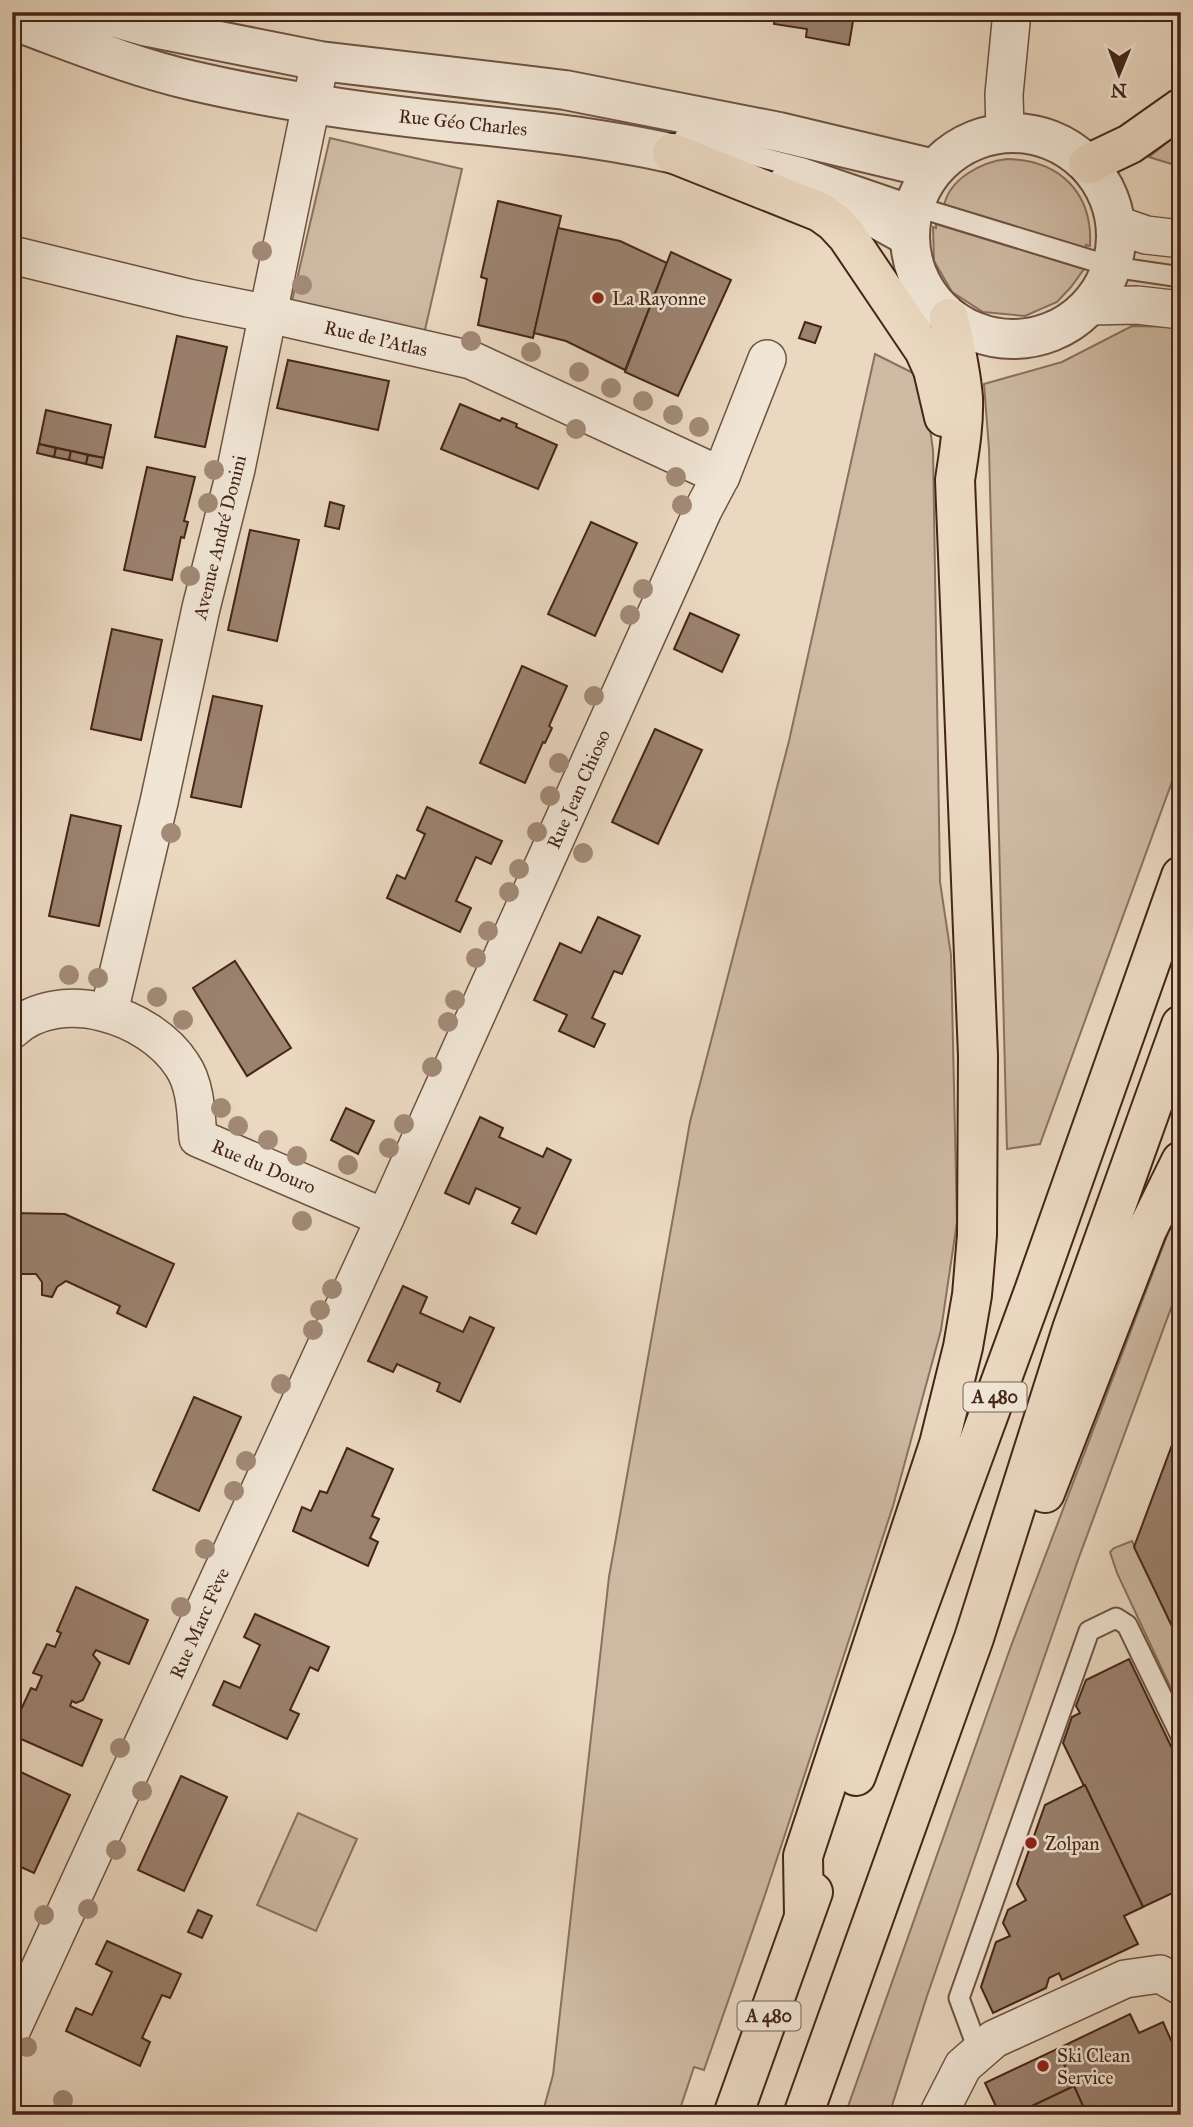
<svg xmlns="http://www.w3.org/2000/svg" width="1193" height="2127" viewBox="0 0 1193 2127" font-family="'IM FELL Great Primer',serif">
<rect width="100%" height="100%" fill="#ead8c0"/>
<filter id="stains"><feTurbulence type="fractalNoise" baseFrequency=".00286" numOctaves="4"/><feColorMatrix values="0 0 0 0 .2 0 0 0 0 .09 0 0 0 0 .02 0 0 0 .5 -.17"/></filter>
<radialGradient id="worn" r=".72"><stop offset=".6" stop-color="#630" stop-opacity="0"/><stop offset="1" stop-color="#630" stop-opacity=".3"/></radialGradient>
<g fill="#cebaa3" stroke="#8a705e" stroke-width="2">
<polygon points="1181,131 1181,167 1149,157"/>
<polygon points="330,138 462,169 424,334 291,305"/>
<path d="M1007,159C1060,160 1093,193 1090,246L1086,245V249L944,206C949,179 981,162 1007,159Z"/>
<polygon points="936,224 1084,269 1071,287 1057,302 1025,316 983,312 952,292 934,261 933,227 936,228"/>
<polygon points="1132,326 1181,327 1181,757 1040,1144 1007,1149 989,449 984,384 1062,362"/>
<polygon points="875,354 923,378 933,450 940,882 951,955 957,1222 941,1330 893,1506 765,1895 704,2070 694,2067 678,2115 542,2115 553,2075 609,1577 690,1122 789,741"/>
<polygon points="1181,1199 1181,1281 1078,1560 927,1996 889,2115 845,2115 1011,1646"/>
<polygon points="1132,1541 1181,1645 1181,1710 1117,1573 1110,1552 1114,1548"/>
<polygon points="298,1813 357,1839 316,1931 257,1905"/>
</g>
<g fill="#9b826f" stroke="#452518" stroke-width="2">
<polygon points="775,12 852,12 854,15 849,45 806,37 807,29 774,24"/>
<polygon points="498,201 561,216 533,338 478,325 487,279 481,277"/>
<polygon points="558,228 620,241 667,263 625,370 566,341 534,333"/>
<polygon points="671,252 731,280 678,396 625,372"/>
<polygon points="805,322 821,327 815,343 799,338"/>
<polygon points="177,336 227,347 205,447 155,437"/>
<polygon points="288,360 389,381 378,430 277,408"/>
<polygon points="460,404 500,421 502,418 517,424 516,427 557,445 538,489 441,449"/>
<polygon points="46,410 111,425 104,458 39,444"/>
<polygon points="39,444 56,448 54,457 37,453"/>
<polygon points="56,448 71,451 69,460 54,457"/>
<polygon points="71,451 88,455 86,464 69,460"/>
<polygon points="88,455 104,458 102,468 86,464"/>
<polygon points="147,467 195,477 184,521 188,522 184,538 181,537 172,580 124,570"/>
<polygon points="330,502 344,506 339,529 325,526"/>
<polygon points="591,522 637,543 595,636 548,614"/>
<polygon points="250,530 299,540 277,641 228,630"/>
<polygon points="690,613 739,635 722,672 674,649"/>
<polygon points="112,629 162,640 141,740 91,729"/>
<polygon points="522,666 567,686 549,726 552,728 545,743 543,742 525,783 480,763"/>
<polygon points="213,696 262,706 241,807 191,797"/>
<polygon points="655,729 702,750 658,844 612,822"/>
<polygon points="427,807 502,841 491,864 476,857 456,901 471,908 460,932 387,898 397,875 405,879 425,834 417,830"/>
<polygon points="71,815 121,826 99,926 49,916"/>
<polygon points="598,917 640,936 622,974 614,971 592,1018 605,1024 594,1047 559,1031 567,1015 534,1000 560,943 581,953"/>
<polygon points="235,961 291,1048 247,1076 193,988"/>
<polygon points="346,1108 374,1121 358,1154 331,1140"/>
<polygon points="480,1117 503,1128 499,1137 543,1157 547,1148 571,1160 536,1234 512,1223 520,1208 476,1188 469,1204 445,1193"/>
<polygon points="12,1213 65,1214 174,1264 146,1327 117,1313 120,1306 66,1281 57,1287 52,1297 42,1295 42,1282 36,1274 12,1274"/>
<polygon points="403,1286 427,1297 420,1313 463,1332 470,1317 494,1328 460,1402 437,1391 440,1383 397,1364 393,1372 368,1361"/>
<polygon points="194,1397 241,1417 199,1511 153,1490"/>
<polygon points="1175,1437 1181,1439 1181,1645 1134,1547"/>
<polygon points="347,1448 393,1469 372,1516 379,1519 370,1538 378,1542 368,1566 293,1531 302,1507 311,1511 320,1491 327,1493"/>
<polygon points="76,1587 148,1620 129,1664 96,1650 93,1655 100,1663 83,1700 76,1703 72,1701 70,1706 102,1720 82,1766 12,1735 12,1729 31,1688 36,1690 42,1676 33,1673 47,1644 55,1647 61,1633 57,1631"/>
<polygon points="255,1614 329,1647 318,1671 310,1667 290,1710 299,1714 287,1739 213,1705 224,1681 240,1688 260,1645 244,1637"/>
<polygon points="1129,1659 1181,1767 1181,1889 1143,1907 1063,1743 1072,1717 1080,1713 1076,1706 1086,1680"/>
<polygon points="12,1768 70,1795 34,1873 12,1863"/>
<polygon points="181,1776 227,1797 184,1891 138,1870"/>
<polygon points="1085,1785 1143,1907 1124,1916 1138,1944 1062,1980 1059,1973 1049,1978 1046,1988 993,2013 981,1987 996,1942 1010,1936 1003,1923 1008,1910 1026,1900 1017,1884 1045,1805"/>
<polygon points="198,1910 212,1916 202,1938 188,1932"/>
<polygon points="107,1941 181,1974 170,1998 162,1995 142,2038 150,2042 140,2066 66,2031 76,2008 92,2015 112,1972 96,1964"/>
<polygon points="1130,2014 1139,2033 1163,2022 1174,2047 1181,2044 1181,2101 1153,2115 1087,2115 1057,2049"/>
<polygon points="1057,2049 1074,2086 1013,2115 1000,2115 985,2083"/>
<polygon points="1074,2086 1087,2115 1013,2115"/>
<polygon points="1181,2101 1181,2115 1153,2115"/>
</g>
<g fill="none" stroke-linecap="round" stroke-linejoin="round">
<defs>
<g id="service">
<polyline points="51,12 102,35"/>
<polyline points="684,138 803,168 914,206 1113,267 1181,277"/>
<polyline points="979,2052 959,1998 1089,1631 1116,1618 1127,1625 1181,1736"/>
</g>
<g id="minor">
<polyline points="1005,133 1004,94 1012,12"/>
<polyline points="1117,225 1146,235 1181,239"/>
<polyline points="12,255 188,298 269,314 471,360 721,476"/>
<polyline points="1090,306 1137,305 1181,310"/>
<polyline points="109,1012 159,802 201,608 236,469 320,61"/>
<path d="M12,1030C60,986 150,1015 182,1065C196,1085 196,1114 198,1138L385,1218"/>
<polyline points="12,2029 385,1218 703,510 721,476 767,359"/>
<polyline points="938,2115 963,2066 994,2039 1125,1979 1160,1974 1181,1986"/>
</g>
<g id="tertiary">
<polyline points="95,12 144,26 320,61 565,90 779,132 934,169"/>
<path d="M12,18L28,26C82,46 137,68 194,81C276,100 367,113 451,122C536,131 620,139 703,161"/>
<circle cx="1013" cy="236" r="103"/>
<polyline points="788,183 859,209 910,237"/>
</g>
<g id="motorway">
<polyline points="672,153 820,212 834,222 847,236 924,350 933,370 944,417"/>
<polyline points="1088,164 1130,144 1181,108"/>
<polyline points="1045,1493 1147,1230 1181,1161"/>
<polyline points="856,1776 1034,1291 1181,876"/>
<path d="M804,1916L803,1856L939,1444L963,1347L972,1295L977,1235L978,1056L955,480C959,453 964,425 963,398C961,371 955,345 949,318"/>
<polyline points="733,2115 813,1892"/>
<polyline points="803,2115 974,1638 1072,1329 1181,1025"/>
</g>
</defs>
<use href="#service" stroke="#6e5242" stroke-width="23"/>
<use href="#minor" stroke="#6e5242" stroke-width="40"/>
<use href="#tertiary" stroke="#6e5242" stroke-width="42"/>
<use href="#motorway" stroke="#452518" stroke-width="42"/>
<use href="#service" stroke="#f1e6d6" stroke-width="19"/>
<use href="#minor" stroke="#f1e6d6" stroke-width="37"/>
<use href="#tertiary" stroke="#f1e6d6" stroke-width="38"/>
<use href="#motorway" stroke="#ead8c0" stroke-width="38"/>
</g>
<g fill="#a28a77">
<circle cx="262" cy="251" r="10"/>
<circle cx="302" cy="285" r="10"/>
<circle cx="471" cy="341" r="10"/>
<circle cx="531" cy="352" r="10"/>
<circle cx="579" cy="372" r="10"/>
<circle cx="611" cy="388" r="10"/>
<circle cx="643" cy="401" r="10"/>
<circle cx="673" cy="415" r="10"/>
<circle cx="699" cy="427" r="10"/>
<circle cx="576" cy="429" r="10"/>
<circle cx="214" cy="470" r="10"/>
<circle cx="676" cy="477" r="10"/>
<circle cx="208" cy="503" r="10"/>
<circle cx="682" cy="505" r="10"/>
<circle cx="190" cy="576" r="10"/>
<circle cx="643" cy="589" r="10"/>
<circle cx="630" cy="615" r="10"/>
<circle cx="594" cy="696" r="10"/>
<circle cx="559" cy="763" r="10"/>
<circle cx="550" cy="796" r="10"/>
<circle cx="537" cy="832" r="10"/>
<circle cx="171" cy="833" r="10"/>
<circle cx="583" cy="853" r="10"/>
<circle cx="519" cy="869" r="10"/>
<circle cx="509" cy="892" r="10"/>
<circle cx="488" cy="931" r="10"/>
<circle cx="476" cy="958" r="10"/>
<circle cx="69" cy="975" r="10"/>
<circle cx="98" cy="978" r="10"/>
<circle cx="157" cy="997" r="10"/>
<circle cx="455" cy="1000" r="10"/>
<circle cx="183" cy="1020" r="10"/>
<circle cx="448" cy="1022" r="10"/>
<circle cx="432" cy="1067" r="10"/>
<circle cx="221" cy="1108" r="10"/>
<circle cx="404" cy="1124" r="10"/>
<circle cx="238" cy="1126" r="10"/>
<circle cx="268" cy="1140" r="10"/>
<circle cx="389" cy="1148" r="10"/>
<circle cx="297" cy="1156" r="10"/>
<circle cx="348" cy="1165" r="10"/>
<circle cx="302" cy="1221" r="10"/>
<circle cx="332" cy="1289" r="10"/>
<circle cx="320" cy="1310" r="10"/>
<circle cx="313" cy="1330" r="10"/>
<circle cx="281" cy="1384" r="10"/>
<circle cx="246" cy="1461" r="10"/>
<circle cx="234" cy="1491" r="10"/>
<circle cx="205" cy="1549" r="10"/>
<circle cx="181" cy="1607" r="10"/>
<circle cx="120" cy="1748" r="10"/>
<circle cx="142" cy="1791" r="10"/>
<circle cx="116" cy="1850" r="10"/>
<circle cx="88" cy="1909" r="10"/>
<circle cx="44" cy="1915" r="10"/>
<circle cx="27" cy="2047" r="10"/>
<circle cx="63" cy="2100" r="10"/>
</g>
<g fill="#8f2418" stroke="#f1e6d6" stroke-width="2.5">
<circle cx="598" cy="298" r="7"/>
<circle cx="1031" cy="1843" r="7"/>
<circle cx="1043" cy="2066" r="7"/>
</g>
<g text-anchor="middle" stroke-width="5" stroke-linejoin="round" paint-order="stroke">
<g fill="#f1e6d6" stroke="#795f51" stroke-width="2">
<rect x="963.5" y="1382.5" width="63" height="29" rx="5"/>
<rect x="737.5" y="2001.5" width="63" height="29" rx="5"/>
</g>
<g font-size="18" font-weight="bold" fill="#452518">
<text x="995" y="1403">A 480</text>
<text x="769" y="2022">A 480</text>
</g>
<g font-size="19" fill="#452518" stroke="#f1e6d6">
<text transform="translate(463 122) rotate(6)" y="7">Rue Géo Charles</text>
<text transform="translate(376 338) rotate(13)" y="7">Rue de l'Atlas</text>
<text transform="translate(219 537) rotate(-76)" y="7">Avenue André Donini</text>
<text transform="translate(578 789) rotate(-66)" y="7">Rue Jean Chioso</text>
<text transform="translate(264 1166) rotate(23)" y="7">Rue du Douro</text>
<text transform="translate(199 1623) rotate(-66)" y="7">Rue Marc Fève</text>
</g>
<g font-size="19" fill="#452518" stroke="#f1e6d6" text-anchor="start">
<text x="612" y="305">La Rayonne</text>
<text x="1045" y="1850">Zolpan</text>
<text x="1057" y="2062">Ski Clean<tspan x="1057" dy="22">Service</tspan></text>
</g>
</g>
<rect width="1193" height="2127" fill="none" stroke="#ead8c0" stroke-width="42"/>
<rect x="14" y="14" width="1165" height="2099" fill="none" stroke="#452518" stroke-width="3.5"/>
<rect x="21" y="21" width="1151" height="2085" fill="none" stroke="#452518" stroke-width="2"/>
<g transform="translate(1119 74) rotate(181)" stroke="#f1e6d6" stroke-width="5" paint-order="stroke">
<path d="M0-5L12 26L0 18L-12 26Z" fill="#452518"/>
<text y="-10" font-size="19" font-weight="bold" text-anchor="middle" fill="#452518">N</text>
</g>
<rect width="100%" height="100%" filter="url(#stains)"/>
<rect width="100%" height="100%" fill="url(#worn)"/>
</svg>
